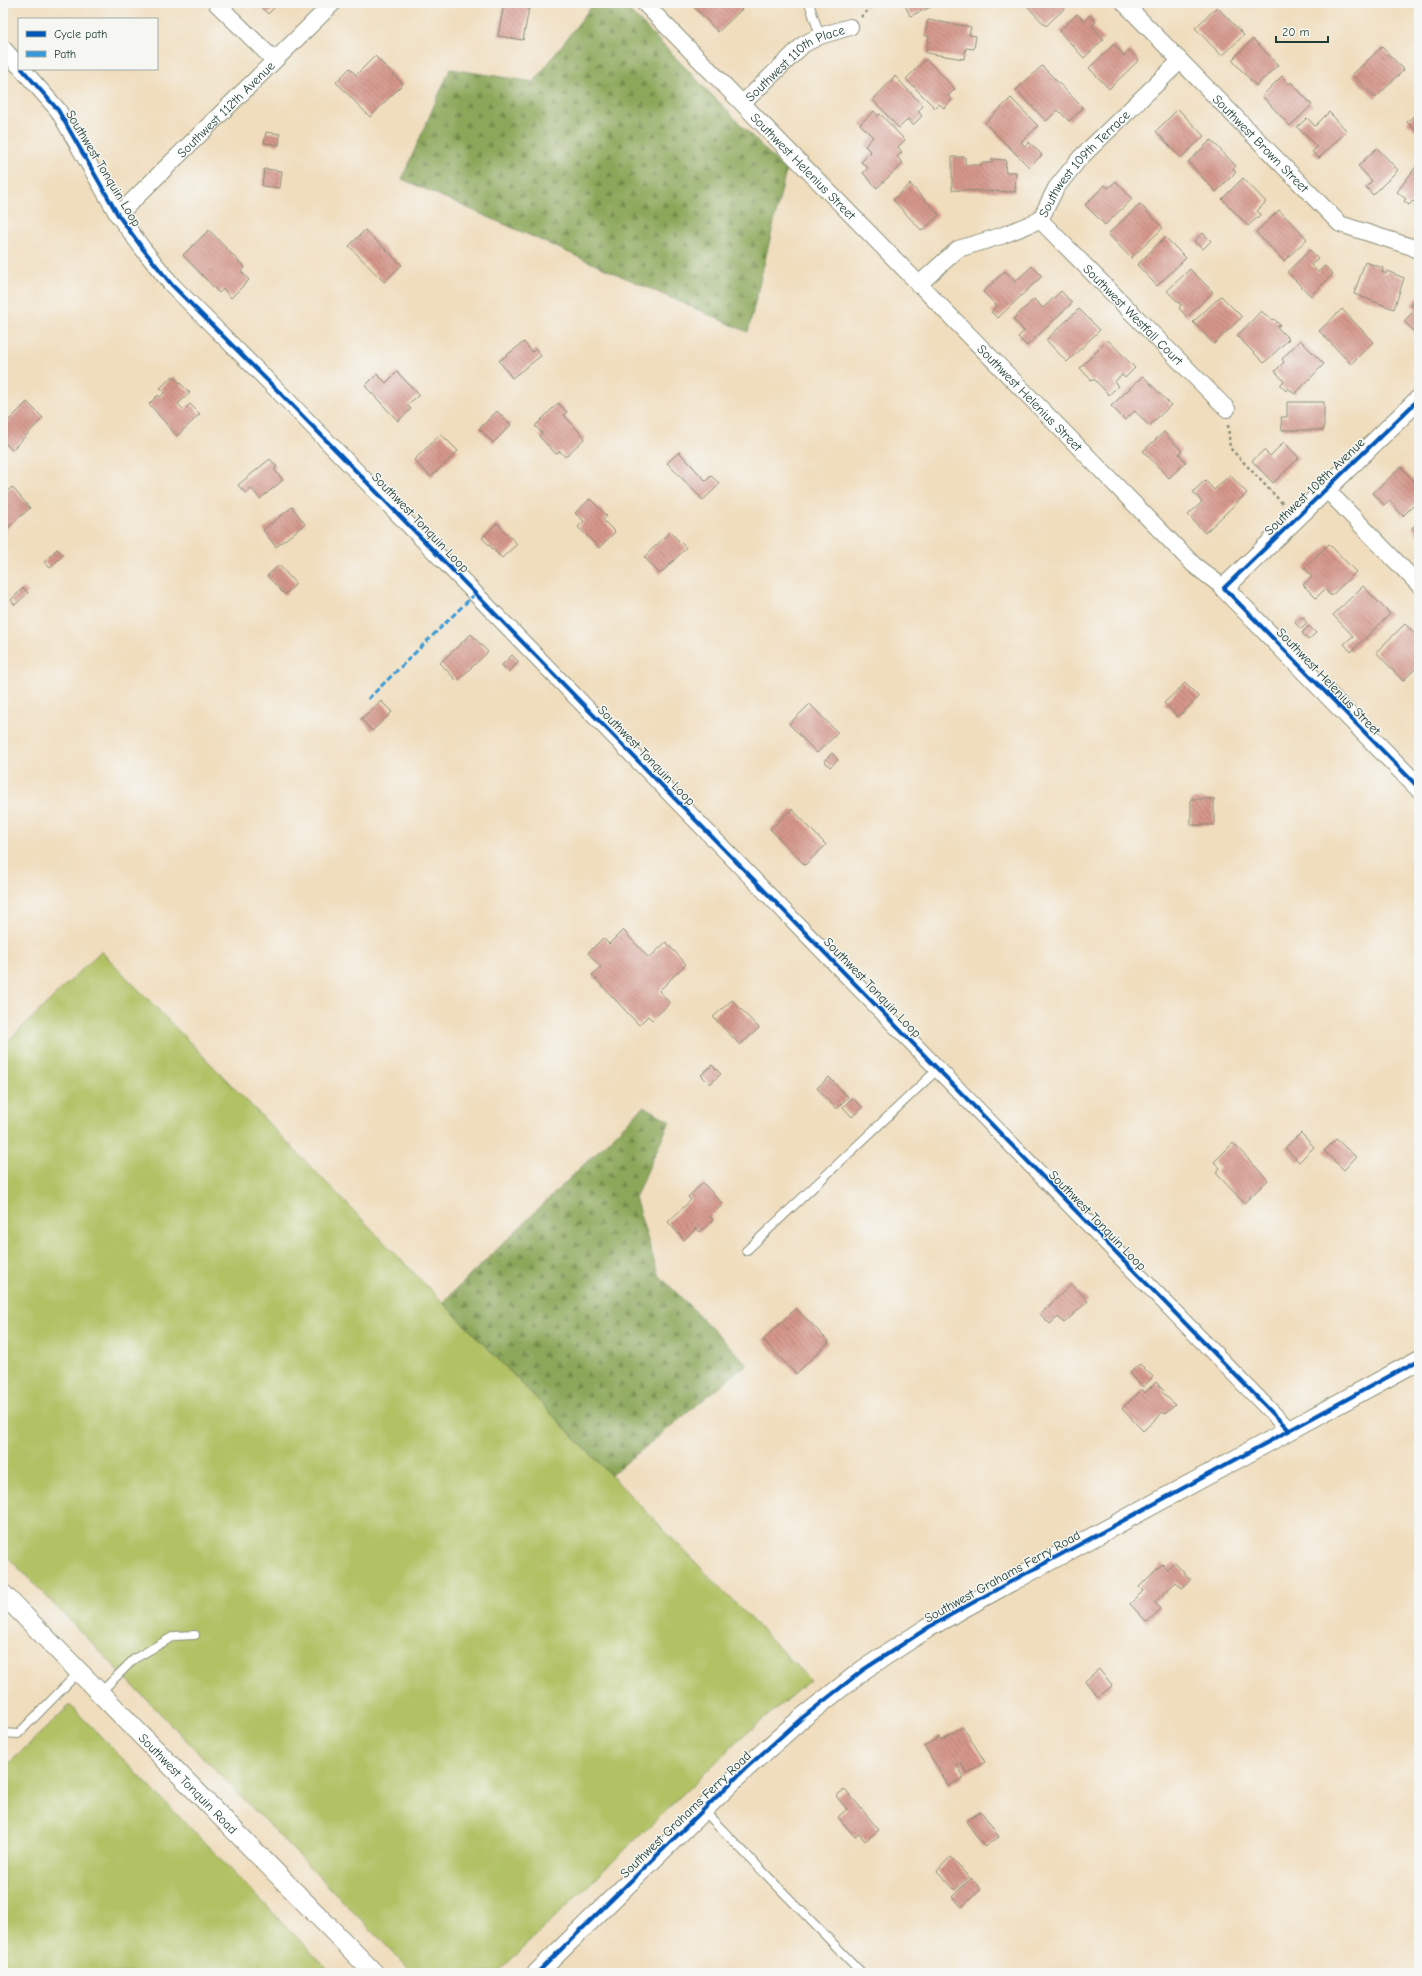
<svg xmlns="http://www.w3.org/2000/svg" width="1422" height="1976" viewBox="0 0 1422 1976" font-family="'Comic Neue',sans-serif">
<defs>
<pattern id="forest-firs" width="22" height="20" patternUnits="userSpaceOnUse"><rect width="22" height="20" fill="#8ca75a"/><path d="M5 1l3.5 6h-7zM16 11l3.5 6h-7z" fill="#72894b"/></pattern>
<pattern id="building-back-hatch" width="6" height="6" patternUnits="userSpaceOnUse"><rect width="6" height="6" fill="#d5968a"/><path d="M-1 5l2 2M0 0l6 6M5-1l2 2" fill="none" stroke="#ac7c72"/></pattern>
</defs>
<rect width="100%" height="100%" fill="#f6f6f2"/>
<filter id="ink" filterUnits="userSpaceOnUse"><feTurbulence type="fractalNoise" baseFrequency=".025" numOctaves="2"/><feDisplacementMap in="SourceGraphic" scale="8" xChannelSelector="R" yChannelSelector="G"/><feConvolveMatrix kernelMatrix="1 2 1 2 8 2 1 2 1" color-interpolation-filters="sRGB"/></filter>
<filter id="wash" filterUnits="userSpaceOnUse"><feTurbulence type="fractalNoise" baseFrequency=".012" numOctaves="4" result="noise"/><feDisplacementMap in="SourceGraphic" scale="16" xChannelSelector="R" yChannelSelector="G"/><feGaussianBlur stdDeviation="0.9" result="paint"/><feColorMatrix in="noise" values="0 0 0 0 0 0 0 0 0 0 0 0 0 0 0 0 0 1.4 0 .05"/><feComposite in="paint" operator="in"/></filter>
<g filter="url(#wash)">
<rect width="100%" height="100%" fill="#f0ddbd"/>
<g fill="#b1c164" stroke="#687f4c">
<polygon points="101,951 810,1680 740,1739 497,1973 413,1973 3,1552 3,1046"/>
<polygon points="70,1705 332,1973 3,1973 3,1769"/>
</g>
<g fill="url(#forest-firs)" stroke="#567247">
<polygon points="594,3 622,3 786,171 748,332 402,179 450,69 534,82"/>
<polygon points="644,1106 670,1121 635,1198 658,1274 747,1364 611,1475 443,1302"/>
</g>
<g id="blocks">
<g fill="url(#building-back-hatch)">
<polygon points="257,3 279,3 268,14"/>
<polygon points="504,3 530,3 523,40 498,36"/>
<polygon points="690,3 736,3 742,9 718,32"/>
<polygon points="904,3 940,3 910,16"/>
<polygon points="1030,3 1070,3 1046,26 1027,6"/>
<polygon points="1217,7 1244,35 1222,56 1195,28"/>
<polygon points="1077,14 1084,21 1090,15 1096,22 1092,26 1104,39 1084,58 1059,31"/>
<polygon points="928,20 971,27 969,35 976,36 974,49 966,48 964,59 926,53 929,36 925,36"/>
<polygon points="1253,39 1278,65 1256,86 1232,60"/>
<polygon points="1114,44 1124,56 1130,50 1139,60 1109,89 1089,68"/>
<polygon points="1382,47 1404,70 1375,98 1352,75"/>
<polygon points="375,56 403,84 370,117 336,82 350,68 356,75"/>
<polygon points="926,59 955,89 948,96 952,100 944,108 939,104 935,108 906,79"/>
<polygon points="1042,66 1083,108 1069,121 1058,110 1046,121 1016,90"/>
<polygon points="895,76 923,106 918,111 922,116 913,125 908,119 899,128 873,100"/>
<polygon points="1282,76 1289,84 1291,82 1312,105 1290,126 1262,96"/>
<polygon points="1011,98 1038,126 1021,142 1025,146 1029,142 1042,155 1029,167 985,123"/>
<polygon points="1178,109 1204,136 1181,158 1156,131"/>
<polygon points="874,111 878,116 880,114 905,140 898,147 902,152 897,157 903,163 877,188 863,173 868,168 861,162 871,152 865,146 873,137 860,124"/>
<polygon points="1419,111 1419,134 1407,122"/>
<polygon points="1329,112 1347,131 1319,158 1312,152 1317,147 1297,127 1307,118 1315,126"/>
<polygon points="266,132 280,134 279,145 264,143"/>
<polygon points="1211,140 1236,166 1233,169 1236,172 1216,192 1188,162"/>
<polygon points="1377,148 1398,170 1373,195 1366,187 1372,181 1358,166"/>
<polygon points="952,157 965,157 965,165 982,165 982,163 992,163 992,159 1006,160 1005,172 1016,172 1015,192 952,190"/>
<polygon points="1418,164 1419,165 1419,210 1414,206 1416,203 1413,201 1409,205 1404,201 1406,199 1397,192"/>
<polygon points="264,169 282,171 280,188 262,186"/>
<polygon points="1243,178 1266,202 1257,211 1261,214 1248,226 1222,199"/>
<polygon points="1116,181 1132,199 1105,225 1085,205 1105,185 1108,188"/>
<polygon points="910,184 939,215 922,231 893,200"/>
<polygon points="1140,204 1163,228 1131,258 1108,234"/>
<polygon points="1279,210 1307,239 1284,261 1256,232"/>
<polygon points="209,230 245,268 241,271 249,280 231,298 223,289 219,293 183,255"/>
<polygon points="365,230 402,265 384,282 349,246"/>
<polygon points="1203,233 1211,241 1203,249 1194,241"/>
<polygon points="1165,237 1186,258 1157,286 1137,265"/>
<polygon points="1310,250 1318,258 1311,265 1318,272 1325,266 1333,274 1311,296 1287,272"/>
<polygon points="1365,262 1383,268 1382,272 1386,274 1387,271 1404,278 1394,309 1354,294"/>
<polygon points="1032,266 1042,276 998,318 991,312 997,306 983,292 1005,271 1015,282"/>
<polygon points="1190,269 1213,292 1187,317 1179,308 1181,305 1167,291"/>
<polygon points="1061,291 1072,303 1027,346 1018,337 1024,331 1013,319 1034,299 1043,308"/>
<polygon points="1221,296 1242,317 1214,344 1193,322"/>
<polygon points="1419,296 1419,337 1404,321 1416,309 1411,305"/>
<polygon points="1079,309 1100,330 1067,362 1046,340"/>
<polygon points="1342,309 1373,342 1351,364 1319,331"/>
<polygon points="1261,311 1272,320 1274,319 1280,325 1277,327 1289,339 1264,363 1237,336"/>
<polygon points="1108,340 1135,368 1125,378 1122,375 1114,382 1118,386 1109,395 1094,379 1092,381 1080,368"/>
<polygon points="1300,340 1324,364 1295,394 1288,388 1286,391 1280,385 1284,381 1275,371 1284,362 1282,359"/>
<polygon points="524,342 532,352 536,349 541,356 512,378 499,361"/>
<polygon points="397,372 419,395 407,405 411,409 398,421 365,386 377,374 386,383"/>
<polygon points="173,376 190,393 178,404 184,410 190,404 200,414 177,436 149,404 158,395 160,397 164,393 160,388"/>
<polygon points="1143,376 1171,405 1149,426 1135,411 1125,420 1111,406"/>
<polygon points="27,402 43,418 12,450 3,441 3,426"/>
<polygon points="1287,402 1324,402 1324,430 1282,430 1281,417 1287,417"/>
<polygon points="558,403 567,412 564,415 585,438 565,457 560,451 556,454 539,436 542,433 535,426"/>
<polygon points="497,411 511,425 493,443 479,429"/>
<polygon points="1164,432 1182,451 1179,454 1186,462 1169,478 1143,451"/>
<polygon points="441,434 458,451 431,477 414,460"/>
<polygon points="1284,442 1299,458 1273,483 1252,461 1264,450 1270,456"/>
<polygon points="679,452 706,481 711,476 720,484 703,500 667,463"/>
<polygon points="270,459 277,467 274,469 283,480 260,499 251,488 245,493 238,485"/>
<polygon points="1401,467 1419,486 1419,500 1403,516 1389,500 1384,505 1373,493"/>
<polygon points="1230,475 1247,493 1205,533 1188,515 1202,502 1193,492 1205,480 1214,490"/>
<polygon points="12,487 30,508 3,532 3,495"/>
<polygon points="590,499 607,516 603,520 615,532 599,548 578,527 584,521 575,513"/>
<polygon points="292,507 305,524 276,547 263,530"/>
<polygon points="1419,521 1419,536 1412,528"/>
<polygon points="497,523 517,544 502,558 482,538"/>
<polygon points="670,532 686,548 660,574 644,557"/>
<polygon points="1329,544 1356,572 1331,596 1325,589 1316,598 1303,585 1312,577 1304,568"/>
<polygon points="57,549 63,555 50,568 44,562"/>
<polygon points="279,565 296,584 285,595 267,576"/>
<polygon points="1363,586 1390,614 1351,652 1344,644 1353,636 1333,615"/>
<polygon points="23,588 28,593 15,605 11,600"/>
<polygon points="1302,617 1307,623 1301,629 1295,623"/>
<polygon points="1405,624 1419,638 1419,665 1403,681 1376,652"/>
<polygon points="1309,626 1316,633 1308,640 1302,633"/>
<polygon points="471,634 488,652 457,681 440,663"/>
<polygon points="512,655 519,662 508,672 502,665"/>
<polygon points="1185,683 1199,697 1178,717 1164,703"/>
<polygon points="381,701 392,712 372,731 361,719"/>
<polygon points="810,704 838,733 817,753 789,724"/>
<polygon points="832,753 838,760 830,767 824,761"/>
<rect x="1191" y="799" width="23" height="26"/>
<polygon points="792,809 826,845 805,865 770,829"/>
<polygon points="623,930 649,958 666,942 686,964 659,991 670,1003 652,1020 648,1016 639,1025 592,975 601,967 588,953 603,938 609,944"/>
<polygon points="732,1000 759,1028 740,1045 713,1017"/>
<polygon points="712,1065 721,1074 710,1084 701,1075"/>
<polygon points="829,1077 848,1097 836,1109 817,1088"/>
<polygon points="852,1098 862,1107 852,1117 843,1107"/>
<polygon points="1301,1133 1314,1147 1299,1162 1285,1148"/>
<polygon points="1336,1139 1356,1157 1344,1170 1324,1151"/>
<polygon points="1233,1143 1268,1180 1244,1203 1216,1173 1220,1168 1214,1162"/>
<polygon points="703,1183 723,1204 710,1217 713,1220 700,1232 696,1228 684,1240 668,1222 691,1200 688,1197"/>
<polygon points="1072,1284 1088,1301 1064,1323 1058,1317 1050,1324 1040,1314"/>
<polygon points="796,1308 829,1342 796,1374 763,1340"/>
<polygon points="1140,1364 1153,1377 1143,1387 1130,1373"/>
<polygon points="1156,1382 1164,1390 1162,1392 1175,1405 1165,1414 1163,1412 1143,1431 1122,1409 1142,1389 1145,1393"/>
<polygon points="1174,1562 1191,1580 1182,1588 1176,1582 1155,1602 1161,1609 1147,1622 1130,1604 1143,1591 1139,1587 1162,1564 1167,1569"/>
<polygon points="1099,1669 1112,1686 1098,1697 1085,1681"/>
<polygon points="963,1727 985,1762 967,1773 961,1763 957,1765 964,1777 949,1786 924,1746 939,1737 941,1740"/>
<polygon points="845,1789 879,1830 865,1841 859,1834 855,1837 838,1817 847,1809 836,1796"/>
<polygon points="981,1811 999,1837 984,1847 966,1821"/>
<polygon points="950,1857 969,1877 955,1890 937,1871"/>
<polygon points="971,1878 981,1889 962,1907 952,1897"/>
</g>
</g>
</g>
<g filter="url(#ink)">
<use href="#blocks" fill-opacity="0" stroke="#888d78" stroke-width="1"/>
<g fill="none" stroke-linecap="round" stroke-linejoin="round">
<defs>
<g id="service">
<polyline points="809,3 820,36"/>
<polyline points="746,1251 938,1069"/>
<polyline points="100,1693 134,1659 174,1636 195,1635"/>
<polyline points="3,1733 18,1734 79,1672"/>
<polyline points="703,1810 862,1973"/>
</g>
<g id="minor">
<polyline points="216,3 274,60"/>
<path id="s1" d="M644,3L1194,565L1224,588"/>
<path id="s2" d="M1124,3L1340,224L1412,247L1419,251"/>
<polyline points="3,48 19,66"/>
<polyline points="22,69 58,110 118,215 143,249 172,285 288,401 1289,1430"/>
<path id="s3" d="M743,103L804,44L820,36L850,27"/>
<path id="s4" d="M118,215L333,3"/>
<path id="s5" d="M1040,220L1227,409"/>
<path id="s6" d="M918,285L958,249L1001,236L1040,220L1056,188L1080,158L1180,61"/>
<polyline points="1326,489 1419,585"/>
</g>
<g id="tertiary">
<polyline points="1419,399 1224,588 1419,788"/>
<path id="s7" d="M3,1594L374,1973"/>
<polyline points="537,1973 746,1768 802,1718 863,1670 929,1627 1001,1587 1419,1360"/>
</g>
</defs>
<use href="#service" stroke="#888d78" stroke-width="10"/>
<use href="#minor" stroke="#888d78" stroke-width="18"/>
<use href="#tertiary" stroke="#888d78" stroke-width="21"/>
<g stroke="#888d78" stroke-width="2.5" stroke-dasharray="3 3" stroke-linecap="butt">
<polyline points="861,17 875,3"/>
<polyline points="1228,425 1230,448 1284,505"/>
</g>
<use href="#service" stroke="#fff" stroke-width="8"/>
<use href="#minor" stroke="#fff" stroke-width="16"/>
<use href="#tertiary" stroke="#fff" stroke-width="19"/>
<polyline stroke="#3a99d8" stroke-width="3" stroke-dasharray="6 3" stroke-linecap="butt" points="368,699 476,593"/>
<defs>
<g id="cycleway">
<polyline points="22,69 58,110 118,215 143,249 172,285 288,401 1289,1430"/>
<polyline points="1419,399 1224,588 1419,788"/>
<polyline points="537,1973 746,1768 802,1718 863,1670 929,1627 1001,1587 1419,1360"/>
</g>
</defs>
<use href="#cycleway" stroke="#f6f6f2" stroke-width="6"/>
<use href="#cycleway" stroke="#0057b8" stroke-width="4"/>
</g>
</g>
<g text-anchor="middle" stroke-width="3" stroke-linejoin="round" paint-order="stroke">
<g font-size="13" fill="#1f3d34" stroke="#f6f6f2">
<text dy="5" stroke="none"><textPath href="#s3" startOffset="67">Southwest 110th Place</textPath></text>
<text dy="5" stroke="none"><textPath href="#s4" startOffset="151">Southwest 112th Avenue</textPath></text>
<text dy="5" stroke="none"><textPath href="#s2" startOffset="196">Southwest Brown Street</textPath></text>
<text dy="5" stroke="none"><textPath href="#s6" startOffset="213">Southwest 109th Terrace</textPath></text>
<text dy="5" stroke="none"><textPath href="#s1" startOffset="228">Southwest Helenius Street</textPath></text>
<text transform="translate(104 168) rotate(59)" y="5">Southwest Tonquin Loop</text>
<text dy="5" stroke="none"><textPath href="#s5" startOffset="133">Southwest Westfall Court</textPath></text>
<text dy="5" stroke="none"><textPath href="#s1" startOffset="552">Southwest Helenius Street</textPath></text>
<text transform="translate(1314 486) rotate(-44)" y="5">Southwest 108th Avenue</text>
<text transform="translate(421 522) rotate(46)" y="5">Southwest Tonquin Loop</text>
<text transform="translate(1329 681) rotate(46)" y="5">Southwest Helenius Street</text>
<text transform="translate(647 755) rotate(46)" y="5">Southwest Tonquin Loop</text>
<text transform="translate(873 987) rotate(46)" y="5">Southwest Tonquin Loop</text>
<text transform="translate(1098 1220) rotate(46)" y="5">Southwest Tonquin Loop</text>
<text transform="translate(1002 1576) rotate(-29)" y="5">Southwest Grahams Ferry Road</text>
<text dy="5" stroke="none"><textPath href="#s7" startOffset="265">Southwest Tonquin Road</textPath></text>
<text transform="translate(685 1814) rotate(-44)" y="5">Southwest Grahams Ferry Road</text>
</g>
</g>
<rect width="1422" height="1976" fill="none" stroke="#f6f6f2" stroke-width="16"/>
<rect x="18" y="18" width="140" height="52" fill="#f6f6f2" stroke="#a0aca6"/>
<rect x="26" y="31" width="20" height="6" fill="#0057b8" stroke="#a0aca6"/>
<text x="54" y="38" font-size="12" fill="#1f3d34">Cycle path</text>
<rect x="26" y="51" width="20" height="6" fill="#3a99d8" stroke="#a0aca6"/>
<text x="54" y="58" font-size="12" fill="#1f3d34">Path</text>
<path d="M1276 36v6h52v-6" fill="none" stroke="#1f3d34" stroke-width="2"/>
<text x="1282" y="36" font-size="12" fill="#1f3d34" stroke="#f6f6f2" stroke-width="3" paint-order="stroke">20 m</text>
</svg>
